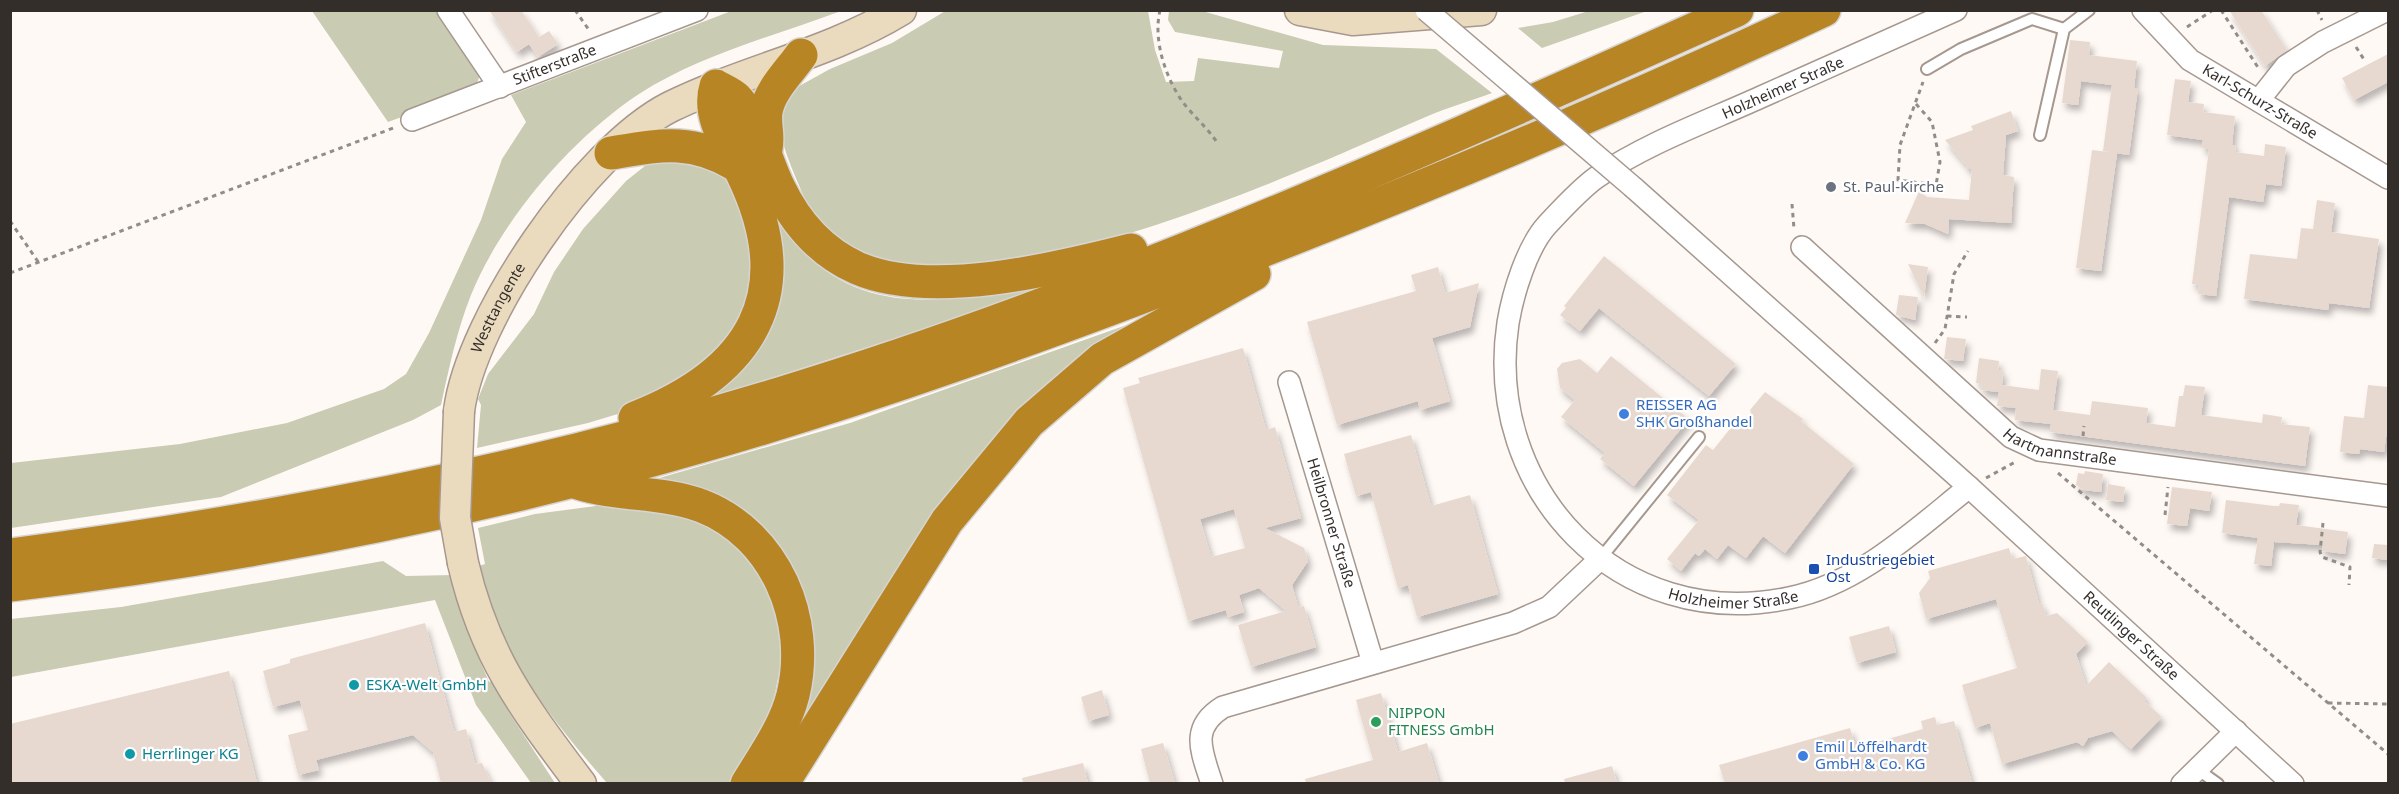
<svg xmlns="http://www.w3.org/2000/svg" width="2399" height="794" viewBox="0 0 2399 794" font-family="'Noto Sans',sans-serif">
<defs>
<filter id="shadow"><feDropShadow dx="3.5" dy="6" stdDeviation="3" flood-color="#0004"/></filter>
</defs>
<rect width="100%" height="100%" fill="#fff9f5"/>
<g fill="#c9cbb3">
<path d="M734,10L841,11C774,36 700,55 639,94C571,139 502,219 471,295C457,330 449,368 441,405L413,420L221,497L11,528V463L180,444L287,423L384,389L406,374L429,333L481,220L502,159L526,122L511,95Z"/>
<path d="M947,10L1148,11L1155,50L1166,82L1194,81L1198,58L1279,68L1283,51L1175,32L1168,20L1169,11H1202L1323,45L1436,49L1492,93C1470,101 1449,107 1428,116C1312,165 873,377 803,195C789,160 773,132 783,95L830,69L892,43Z"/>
<polygon points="1592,10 1647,11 1542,48 1518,28 1553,22"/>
<path d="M312,11H439L480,71C479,83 475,88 464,94L388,122Z"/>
<polygon points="672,155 723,169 761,257 729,347 654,403 588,423 477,448 481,405 478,399 488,374 534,314 554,272 583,229 626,181 650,162"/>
<path d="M755,189C771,210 786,236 806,254C873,320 958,299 1040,285L1042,291L706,399L764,323Z"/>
<polygon points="1135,322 1091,357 777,763 791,579 642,483 850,423"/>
<path d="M611,504L707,520L758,563L775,609L783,652L773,704L755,749L730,783H607C563,733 521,682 495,619C488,603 484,584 479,566L485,564L478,528L535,514Z"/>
<polygon points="383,561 406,576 453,575 466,627 489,682 492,681 510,714 555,783 531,783 476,705 435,600 11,677 11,619 121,607"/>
</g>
<g fill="#e8d9d0" fill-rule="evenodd" filter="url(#shadow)">
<polygon points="489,10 521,10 539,37 549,31 558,44 538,57 529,44 517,52"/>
<polygon points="2229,10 2261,10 2287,50 2265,66"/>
<polygon points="2070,40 2090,42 2089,55 2137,61 2134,88 2138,88 2129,155 2103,151 2112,85 2081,81 2078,105 2062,103"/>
<polygon points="2388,54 2388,82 2354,100 2342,78"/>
<polygon points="2175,79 2191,81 2188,102 2204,104 2203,112 2235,116 2232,145 2236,145 2235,152 2264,156 2265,144 2286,147 2281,186 2266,184 2263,202 2229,197 2216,296 2198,294 2199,285 2192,284 2209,149 2202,148 2203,140 2167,135"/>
<polygon points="2011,111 2018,131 2006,135 2003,175 2014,177 2011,223 1949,219 1948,234 1925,224 1905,223 1919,191 1927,197 1969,200 1972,169 1967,169 1966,165 1945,140 1973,130 1971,126"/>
<polygon points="2092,150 2117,153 2101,271 2076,268"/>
<polygon points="2317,200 2335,203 2331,232 2379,239 2369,308 2329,303 2328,310 2244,299 2250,254 2297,259 2301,228 2313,229"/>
<polygon points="1604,256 1736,364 1709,396 1599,308 1580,331 1560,315 1566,308 1564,306"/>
<polygon points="1908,264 1928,267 1924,297"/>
<polygon points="1438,267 1445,293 1479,283 1470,327 1432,338 1450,401 1420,410 1418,401 1337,425 1307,322 1416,291 1411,275"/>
<polygon points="1899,295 1918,297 1915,320 1896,315"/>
<polygon points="1947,337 1966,339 1963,361 1944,359"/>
<path d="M1243,348L1266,430L1275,427L1301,518L1265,528L1304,548L1308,561L1292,585L1298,607L1304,606L1316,647L1251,667L1238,625L1286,611L1259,588L1239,595L1244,612L1228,617L1226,610L1188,621L1123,388L1140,383L1138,378ZM1234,509L1245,548L1211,557L1200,519Z"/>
<polygon points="1611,356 1689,419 1634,486 1600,459 1605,453 1561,417 1575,400 1560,388 1557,369 1562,363 1580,359 1597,373"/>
<polygon points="1979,358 1999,361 1998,370 2003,371 2002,385 2039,390 2041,369 2058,371 2053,410 2090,415 2092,401 2148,408 2146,423 2175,427 2179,396 2183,396 2185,385 2205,387 2201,415 2262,423 2263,414 2282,417 2281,424 2310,427 2305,466 2050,432 2051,424 2015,420 2016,408 1997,406 1999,392 1981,390 1982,383 1976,383"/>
<polygon points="2368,385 2388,387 2388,422 2384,452 2360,449 2359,454 2340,452 2344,416 2364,418"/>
<polygon points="1765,392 1803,419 1801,421 1854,464 1785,553 1763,536 1746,558 1728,545 1717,559 1705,549 1699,556 1695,553 1681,571 1667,559 1699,520 1667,495 1706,445 1713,450 1729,430 1738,424 1754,422 1750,410"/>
<polygon points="1411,435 1431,506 1470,495 1498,594 1417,617 1408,585 1398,588 1371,492 1356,496 1344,454"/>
<polygon points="2085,471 2103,474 2101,492 2084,490 2076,485 2078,473 2084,474"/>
<polygon points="2108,484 2125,487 2123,502 2106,500"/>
<polygon points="2172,487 2212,492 2209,511 2190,508 2187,526 2167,524"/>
<polygon points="2226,500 2274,506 2279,506 2280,503 2299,505 2296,525 2348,532 2345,554 2322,551 2323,545 2274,542 2271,566 2254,564 2258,538 2222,533"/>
<polygon points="2374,544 2388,545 2388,560 2372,558"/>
<polygon points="2009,548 2012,559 2026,556 2039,604 2042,603 2046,616 2057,613 2088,642 2076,654 2086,686 2109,662 2147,698 2144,701 2162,717 2131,749 2112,731 2088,738 2083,746 2077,742 2002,764 1990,723 1975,728 1962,685 2017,668 1996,599 1926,619 1919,593 1930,578 1928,571"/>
<polygon points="425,623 454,732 466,729 475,764 482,763 491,783 441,783 433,752 413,735 316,760 319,770 298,775 288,735 308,730 300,700 273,707 263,671 290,663 290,659"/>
<polygon points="1889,626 1896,652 1857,663 1849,637"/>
<polygon points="229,671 257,783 10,783 10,724"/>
<polygon points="1102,690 1109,715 1088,721 1081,697"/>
<polygon points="1381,693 1398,752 1427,743 1439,783 1306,783 1305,779 1373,760 1356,700"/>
<polygon points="1935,717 1937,725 1954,721 1972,783 1725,783 1719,765 1850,728 1856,748 1923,729 1921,721"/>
<polygon points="1163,743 1175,783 1150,783 1141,749"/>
<polygon points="1083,763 1088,783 1023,783 1022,778"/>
<polygon points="1612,766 1617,783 1565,783 1564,779"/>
</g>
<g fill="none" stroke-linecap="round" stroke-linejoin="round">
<defs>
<g id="lane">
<polyline points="1927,69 1961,49 2032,19 2064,29"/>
<polyline points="2040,135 2064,29 2089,10"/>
<polyline points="1600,559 1699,437"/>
<polyline points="2197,769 2218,784"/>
</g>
<g id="street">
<polyline points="448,10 500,87"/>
<path id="s1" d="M1956,10C1891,39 1826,68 1761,97C1706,122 1647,143 1597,177C1580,189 1562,209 1547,225C1527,247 1513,293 1508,323C1483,489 1619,634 1789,598C1859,584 1915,530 1969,487"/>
<path id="s2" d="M2143,10L2190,60L2388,178"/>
<polyline points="2259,100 2286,66 2323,42 2387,10"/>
<path id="s3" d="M412,120L697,10"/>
<path id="s4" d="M1634,188L1969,487L2293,784"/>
<path id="s5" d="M1802,247L2011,437L2039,450L2388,496"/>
<path id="s6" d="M1289,382L1373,663"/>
<path d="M1212,784C1202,752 1189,728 1223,707L1513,623L1549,607L1600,559"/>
<polyline points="2182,784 2236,731"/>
</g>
<g id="secondary">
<polyline points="1300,10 1353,20 1481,10"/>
<path id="s7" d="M459,411C471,318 586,150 670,107C745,70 829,54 901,10"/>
<path d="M463,563C485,658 524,708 581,784"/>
</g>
<g id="highway">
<path d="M766,149C769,133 764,126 766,112C769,91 789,72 801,55"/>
<path d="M611,153C660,145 692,138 736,165"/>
<path d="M635,418C752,372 800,294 743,175C730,148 706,117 716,86C723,90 731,93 736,98C756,119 766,162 779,188C796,223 821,252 857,268C930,300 1056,269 1131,250"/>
<path d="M578,483C618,496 662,491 702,506C776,535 811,620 793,695C785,727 764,756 747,784"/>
<path d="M10,555C271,521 528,471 779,394C1108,294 1424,150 1737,10"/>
<path d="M10,585C246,557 478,511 706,445C876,396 1041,336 1205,273C1415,192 1621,105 1824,10"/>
<polyline points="782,784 947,521 1029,422 1102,359 1254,274"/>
</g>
</defs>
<use href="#lane" stroke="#a6988f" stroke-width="14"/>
<use href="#street" stroke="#a6988f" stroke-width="24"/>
<use href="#secondary" stroke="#a6988f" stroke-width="33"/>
<use href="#highway" stroke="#d6d5d4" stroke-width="36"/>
<g stroke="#938d89" stroke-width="3" stroke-dasharray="4.5 4.5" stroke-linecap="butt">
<polyline points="575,10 589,30"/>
<path d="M1160,10C1153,40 1165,76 1182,101C1193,116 1208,128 1218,144"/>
<polyline points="2221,10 2259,69"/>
<polyline points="2317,10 2322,20"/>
<polyline points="2187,27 2213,10"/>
<polyline points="2356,47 2365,61"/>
<polyline points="1916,104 1932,122 1940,162 1936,185 1898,180 1900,145 1923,82"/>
<polyline points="1792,204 1794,229"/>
<polyline points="10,221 39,263"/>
<polyline points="10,273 396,127"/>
<polyline points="1947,316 1967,317"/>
<polyline points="1935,343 1945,329 1954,274 1968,251"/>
<polyline points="2083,436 2084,426"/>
<polyline points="2058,473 2388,754"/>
<polyline points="1986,478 2017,461"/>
<polyline points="2165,515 2168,487"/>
<polyline points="2323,523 2320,552 2322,557 2350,567 2349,585"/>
<polyline points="2328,703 2388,704"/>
</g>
<use href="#lane" stroke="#fff" stroke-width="10"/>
<use href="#street" stroke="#fff" stroke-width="21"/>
<use href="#secondary" stroke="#eadabe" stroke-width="30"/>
<use href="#highway" stroke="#b88525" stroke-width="33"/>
<defs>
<polyline id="street-bridge" points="1426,10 1634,188"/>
<polyline id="secondary-bridge" points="459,411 455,518 463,563"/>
</defs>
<use href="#street-bridge" stroke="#a6988f" stroke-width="24" stroke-linecap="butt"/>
<use href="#secondary-bridge" stroke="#a6988f" stroke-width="33" stroke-linecap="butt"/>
<use href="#street-bridge" stroke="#fff" stroke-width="21"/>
<use href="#secondary-bridge" stroke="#eadabe" stroke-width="30"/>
</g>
<circle fill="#6b7280" stroke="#fff" stroke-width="2" cx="1831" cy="187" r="6"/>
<g fill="#3f7fe0" stroke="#fff" stroke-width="2">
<circle cx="1624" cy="414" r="6"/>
<circle cx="1803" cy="756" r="6"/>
</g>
<rect fill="#1a4fb4" stroke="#fff" stroke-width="2" x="1808" y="563" width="12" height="12" rx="3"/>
<g fill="#0f9aa8" stroke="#fff" stroke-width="2">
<circle cx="354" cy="685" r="6"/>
<circle cx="130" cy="754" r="6"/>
</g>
<circle fill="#2e9e5b" stroke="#fff" stroke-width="2" cx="1376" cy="722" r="6"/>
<g text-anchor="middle" stroke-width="4.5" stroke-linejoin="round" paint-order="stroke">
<g font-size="15" fill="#342e2a" stroke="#fff">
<text dy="5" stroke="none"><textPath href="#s3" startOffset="153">Stifterstraße</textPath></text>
<text transform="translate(1783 88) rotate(-24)" y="5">Holzheimer Straße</text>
<text dy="5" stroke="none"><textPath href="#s2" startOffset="150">Karl-Schurz-Straße</textPath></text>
<text dy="5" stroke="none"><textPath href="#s7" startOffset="111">Westtangente</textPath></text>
<text dy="5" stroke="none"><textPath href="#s5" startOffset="333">Hartmannstraße</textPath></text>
<text dy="5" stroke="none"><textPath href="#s6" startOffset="147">Heilbronner Straße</textPath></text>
<text dy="5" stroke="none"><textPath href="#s1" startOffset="980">Holzheimer Straße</textPath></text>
<text dy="5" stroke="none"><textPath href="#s4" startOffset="669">Reutlinger Straße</textPath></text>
</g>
<g font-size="15" fill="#5b616d" stroke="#fff" text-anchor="start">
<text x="1843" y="192">St. Paul-Kirche</text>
</g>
<g font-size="15" fill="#366cbe" stroke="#fff" text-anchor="start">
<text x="1636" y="410">REISSER AG<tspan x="1636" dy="17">SHK Großhandel</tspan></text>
<text x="1815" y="752">Emil Löffelhardt<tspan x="1815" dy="17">GmbH &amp; Co. KG</tspan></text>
</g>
<g font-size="15" fill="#164399" stroke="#fff" text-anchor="start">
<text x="1826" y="565">Industriegebiet<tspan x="1826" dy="17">Ost</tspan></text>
</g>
<g font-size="15" fill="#0d838f" stroke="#fff" text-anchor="start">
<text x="366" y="690">ESKA-Welt GmbH</text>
<text x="142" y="759">Herrlinger KG</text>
</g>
<g font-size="15" fill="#27864d" stroke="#fff" text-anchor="start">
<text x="1388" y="718">NIPPON<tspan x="1388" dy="17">FITNESS GmbH</tspan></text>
</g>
</g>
<rect width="2399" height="794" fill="none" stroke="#342e2a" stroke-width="24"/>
</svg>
